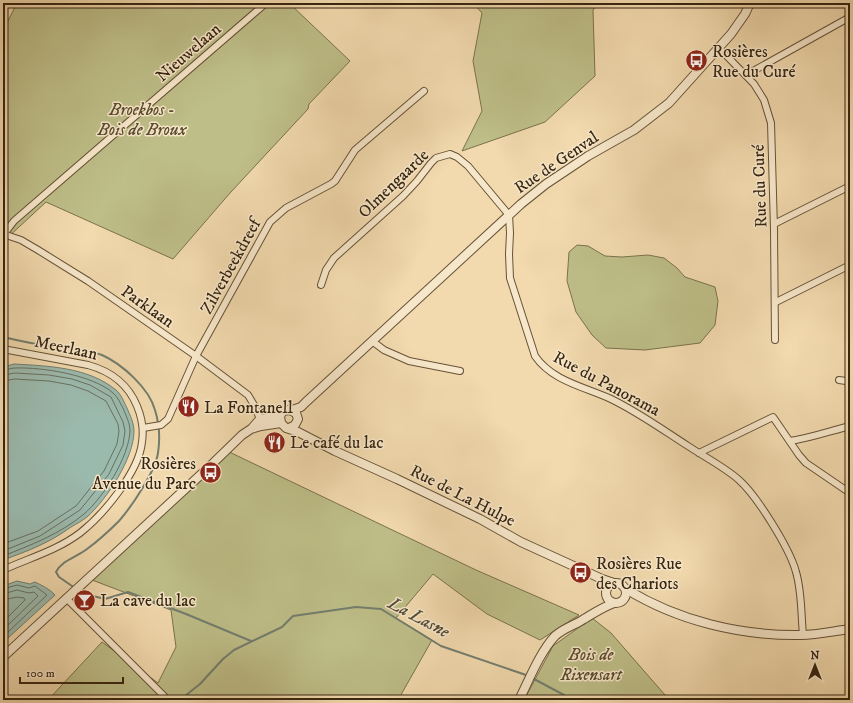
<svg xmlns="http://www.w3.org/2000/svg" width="853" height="703" viewBox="0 0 853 703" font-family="'IM FELL DW Pica',serif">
<rect width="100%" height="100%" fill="#f2daae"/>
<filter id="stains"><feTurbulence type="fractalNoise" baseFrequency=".005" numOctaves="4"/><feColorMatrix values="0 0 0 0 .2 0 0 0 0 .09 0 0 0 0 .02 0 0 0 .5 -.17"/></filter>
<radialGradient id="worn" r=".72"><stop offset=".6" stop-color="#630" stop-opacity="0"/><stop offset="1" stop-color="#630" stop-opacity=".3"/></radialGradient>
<g fill="#bebe88" stroke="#7a724c">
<polygon points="17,3 289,3 350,61 309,104 308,109 230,193 173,259 46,202 5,240 3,239 3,31"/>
<polygon points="473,3 599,3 593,10 595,76 545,122 462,151 482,111 473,61 482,13"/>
<polygon points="577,245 588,246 605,256 622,257 648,255 664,258 677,268 685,277 715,287 718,301 715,325 700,343 645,350 606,348 592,335 576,312 567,281 569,252"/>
<polygon points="223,449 476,570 579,615 540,640 487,614 433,574 396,618 432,640 398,700 48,700 102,642 158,683 176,647 171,610 92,580"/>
<polygon points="592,618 611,633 665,695 677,700 524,700 553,646"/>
</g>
<g fill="#9bbaae" stroke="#737e6f">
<path d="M14,364C48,366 88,367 116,390C121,394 124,402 127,408C130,415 134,423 134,431C134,458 107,499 87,517C82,521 76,524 71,527C49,543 28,551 3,560V367Z"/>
<path d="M17,581L30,584L35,582C41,585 50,589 55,595L8,638L3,637V586Z"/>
</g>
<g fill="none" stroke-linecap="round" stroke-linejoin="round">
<g stroke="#69705f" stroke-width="1">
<path d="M3,370C7,370 11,368 15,368C42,367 93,375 113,393C118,397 120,403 123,408C126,416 130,423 130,431C129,457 103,498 84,514C60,534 31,545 3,556"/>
<polyline points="3,375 15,373 49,375 72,379 90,385 111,397 123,422 125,431 123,445 109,474 80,510 40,536 3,551"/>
<polyline points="3,381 15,379 49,381 71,385 88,391 106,401 118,424 119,431 117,444 104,471 76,506 38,531 3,544"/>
<polyline points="3,589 17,585 29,588 35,586 47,595 7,633 3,633"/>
<polyline points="3,594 17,590 29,593 34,592 38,596 5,628 3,628"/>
<polyline points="3,600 17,597 24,598 25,600 3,622"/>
</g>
<g stroke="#737e6f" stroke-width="2">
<path d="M3,337C16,340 29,343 42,345C61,348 83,348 102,355C122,364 149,388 155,410C159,423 160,440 158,453C155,472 132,506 119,521C109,531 98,541 87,549C77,557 62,560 56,572L59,577L72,586"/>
<polyline points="81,590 89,595 105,599 128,592 186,614 251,641"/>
<polyline points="534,679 564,695 564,700"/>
<polyline points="180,700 200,684 223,659 234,650 282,627 293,616 356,607 381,609 441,646 526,675"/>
</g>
<defs>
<g id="minor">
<polyline points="719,48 754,84 764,100 771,123 774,229 775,340"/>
<polyline points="746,75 850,17"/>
<polyline points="774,224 850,186"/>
<polyline points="3,234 21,240 38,250 88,281 196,356 248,395 254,405 260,419"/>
<polyline points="4,234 14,221 266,3"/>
<path d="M321,285L326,270L334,258L403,196L417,181L431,163L436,158L450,154L457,157L468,166L509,215L510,233L509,254L510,278L535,356C552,381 585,387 611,399C638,412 663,430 688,446C703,456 726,468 739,480C757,496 790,549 796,572C802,592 801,615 803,635"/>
<polyline points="776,302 850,265"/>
<polyline points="372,341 384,350 409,361 460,371"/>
<path d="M3,349L88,365C110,371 128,384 137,406C142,418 144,429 142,442C139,472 103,515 80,533C56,551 29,558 3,570"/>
<polyline points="839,380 846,381 850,379"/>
<polyline points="143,428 161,425 168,419 196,356 270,222 286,208 331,184 335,181 355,150 424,91"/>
<path d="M790,441C811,438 830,431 850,426"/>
<polyline points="699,453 773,417 799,455 806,463 850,493"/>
<polyline points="66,598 168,700"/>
</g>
<g id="tertiary">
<polyline points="292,410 301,407 306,402 521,204 546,184 588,156 634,130 669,103 731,34 745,14 750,3"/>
<polyline points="253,427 260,419 280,416"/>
<polyline points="289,428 295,425 298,419 296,413 289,410 283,411 280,416 281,423 286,428 298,432 335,451 397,479 480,519 521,542 602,579 614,583"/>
<circle cx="616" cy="593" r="10"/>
<path d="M626,589C678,621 741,636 801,635C817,635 834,631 850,629"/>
<polyline points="3,657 208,468 242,435 251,429 261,426 281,423"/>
<path d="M519,700C529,680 540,652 555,636C564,628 575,625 584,619C594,613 603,607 614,603"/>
</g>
</defs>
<use href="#minor" stroke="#665238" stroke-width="8"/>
<use href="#tertiary" stroke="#665238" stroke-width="10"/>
<use href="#minor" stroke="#f7e7ca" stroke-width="6"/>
<use href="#tertiary" stroke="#f7e7ca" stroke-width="8"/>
</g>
<defs>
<symbol id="bus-disc" viewBox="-11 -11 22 22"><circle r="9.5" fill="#8f2418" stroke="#f7e7ca"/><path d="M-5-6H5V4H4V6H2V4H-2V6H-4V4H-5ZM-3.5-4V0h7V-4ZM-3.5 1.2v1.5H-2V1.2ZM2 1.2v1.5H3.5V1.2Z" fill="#fff"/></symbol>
<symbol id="restaurant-disc" viewBox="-11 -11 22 22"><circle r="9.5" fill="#8f2418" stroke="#f7e7ca"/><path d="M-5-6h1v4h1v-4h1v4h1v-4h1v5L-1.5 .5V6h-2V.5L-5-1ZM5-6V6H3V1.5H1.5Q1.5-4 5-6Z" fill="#fff"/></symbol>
<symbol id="bar-disc" viewBox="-11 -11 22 22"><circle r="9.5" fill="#8f2418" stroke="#f7e7ca"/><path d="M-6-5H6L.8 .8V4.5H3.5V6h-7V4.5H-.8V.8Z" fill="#fff"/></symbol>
</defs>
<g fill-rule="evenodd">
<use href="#bus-disc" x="684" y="48" width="25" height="25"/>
<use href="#restaurant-disc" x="176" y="394" width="25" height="25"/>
<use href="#restaurant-disc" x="262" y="430" width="25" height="25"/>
<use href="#bus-disc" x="198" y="460" width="25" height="25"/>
<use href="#bus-disc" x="568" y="560" width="25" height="25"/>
<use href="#bar-disc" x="72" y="588" width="25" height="25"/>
</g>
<g text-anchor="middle" stroke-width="3" stroke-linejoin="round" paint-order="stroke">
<g font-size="17" fill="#372510" stroke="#f7e7ca" text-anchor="start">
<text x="712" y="57">Rosières<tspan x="712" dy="20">Rue du Curé</tspan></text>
<text x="204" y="413">La Fontanell</text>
<text x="290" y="448">Le café du lac</text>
<text x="196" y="469" text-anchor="end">Rosières<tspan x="196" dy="20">Avenue du Parc</tspan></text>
<text x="596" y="569">Rosières Rue<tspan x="596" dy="20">des Chariots</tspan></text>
<text x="100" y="606">La cave du lac</text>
</g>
<g font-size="17" fill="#372510" stroke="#f7e7ca">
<text transform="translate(188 52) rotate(-41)" y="6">Nieuwelaan</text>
<text transform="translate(556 162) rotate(-34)" y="6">Rue de Genval</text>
<text transform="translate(393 183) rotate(-44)" y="6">Olmengaarde</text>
<text transform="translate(759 186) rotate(-92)" y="6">Rue du Curé</text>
<text transform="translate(230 266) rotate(-61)" y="6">Zilverbeekdreef</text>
<text transform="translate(148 306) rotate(35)" y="6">Parklaan</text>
<text transform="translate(66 347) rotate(12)" y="6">Meerlaan</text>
<text transform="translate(607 383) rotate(28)" y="6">Rue du Panorama</text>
<text transform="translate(463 495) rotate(27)" y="6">Rue de La Hulpe</text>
</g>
<g font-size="17" font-style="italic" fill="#594b2e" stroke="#f7e7ca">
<text x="142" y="115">Broekbos -<tspan x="142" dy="20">Bois de Broux</tspan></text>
<text x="591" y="660">Bois de<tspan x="591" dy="20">Rixensart</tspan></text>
</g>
<g font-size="18" font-style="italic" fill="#504a38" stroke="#f7e7ca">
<text transform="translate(419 617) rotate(28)" y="6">La Lasne</text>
</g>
</g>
<rect width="853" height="703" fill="none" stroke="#f2daae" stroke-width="16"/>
<rect x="4" y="4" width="845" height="695" fill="none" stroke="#372510" stroke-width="2"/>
<rect x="8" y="8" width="837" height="687" fill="none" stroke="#372510"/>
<g transform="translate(815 665)" stroke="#f7e7ca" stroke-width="3" paint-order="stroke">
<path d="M0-3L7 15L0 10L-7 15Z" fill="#372510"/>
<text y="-6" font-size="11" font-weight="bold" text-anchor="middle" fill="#372510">N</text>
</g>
<path d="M20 677v6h103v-6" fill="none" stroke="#372510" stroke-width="2"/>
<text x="26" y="677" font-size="12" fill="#372510" stroke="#f7e7ca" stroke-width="3" paint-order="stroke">100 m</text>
<rect width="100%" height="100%" filter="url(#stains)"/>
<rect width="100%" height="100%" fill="url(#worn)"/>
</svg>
